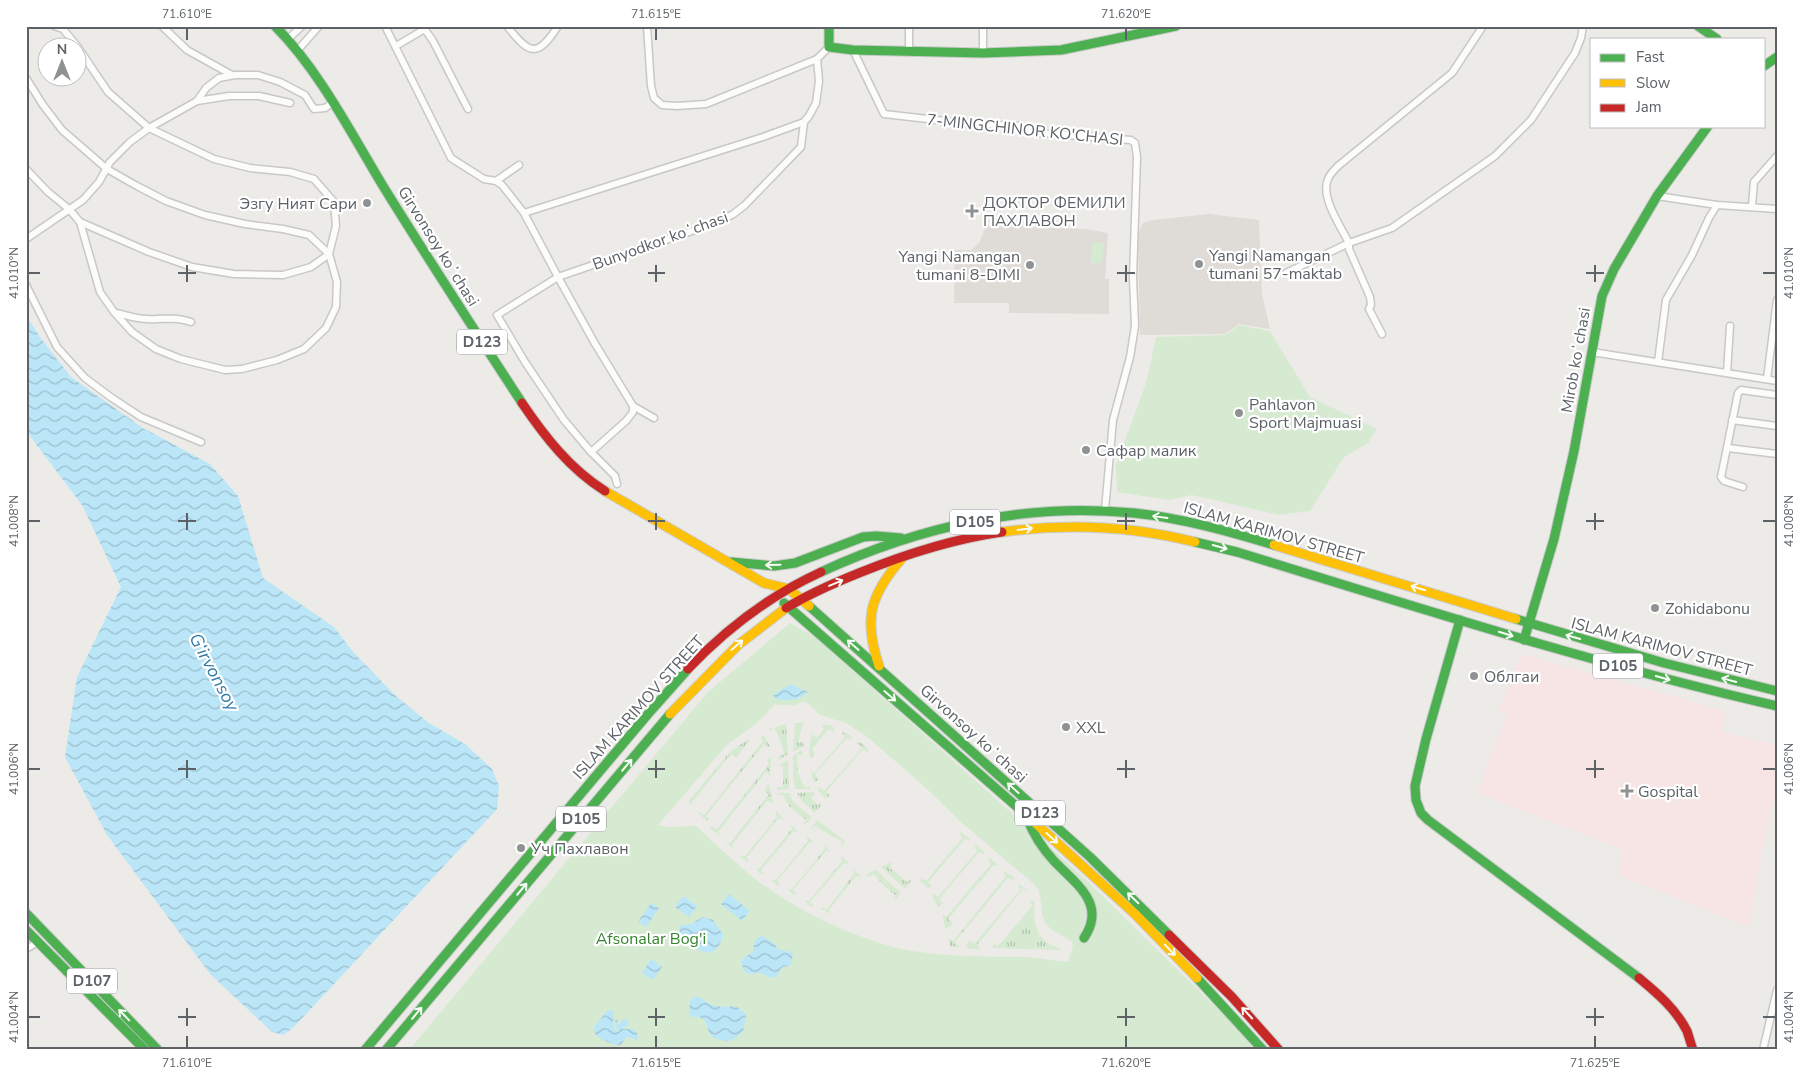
<svg xmlns="http://www.w3.org/2000/svg" width="1803" height="1076" viewBox="0 0 1803 1076" font-family="'Nunito Sans',sans-serif">
<defs>
<pattern id="grass-tufts" width="24" height="20" patternUnits="userSpaceOnUse" patternTransform="scale(1.25)"><rect width="24" height="20" fill="#d6ead1"/><path d="M3 7l-1-3M5 7V3M7 7l1-3M15 17l-1-3M17 17v-4M19 17l1-3" fill="none" stroke="#b1c1ad"/></pattern>
<pattern id="water-waves" width="16" height="10" patternUnits="userSpaceOnUse" patternTransform="scale(1.25)"><rect width="16" height="10" fill="#bbe6f8"/><path d="M0 5q4-4 8 0t8 0" fill="none" stroke="#9bbecd"/></pattern>
</defs>
<rect width="100%" height="100%" fill="#edebe7"/>
<g fill="#dfdbd6">
<polygon points="1209,214 1259,220 1262,294 1270,329 1239,324 1225,334 1140,335 1138,234 1143,223 1153,220"/>
<polygon points="988,226 1085,229 1108,233 1105,279 1109,279 1109,314 1009,313 1009,303 954,303 955,250 971,250 979,243 985,228"/>
</g>
<polygon fill="#f6e5e4" points="1521,654 1726,711 1723,732 1777,745 1777,787 1764,840 1749,927 1618,875 1622,849 1477,793 1507,714 1498,711"/>
<g fill="url(#grass-tufts)">
<polygon points="795,723 803,723 798,743 804,742 804,746 793,752"/>
<polygon points="786,724 788,754 779,760 778,756 784,754 781,741 774,728 770,731 769,729"/>
<polygon points="821,725 830,725 835,730 834,732 829,729 812,749 815,753 810,759 809,751 812,734 817,738 824,729"/>
<polygon points="842,732 850,735 852,739 851,740 847,738 815,774 819,779 815,782 812,777 811,769 814,773 845,737 842,734"/>
<polygon points="764,735 770,747 767,747 764,744 706,816 708,819 707,821 698,813 699,812 704,815 763,741 761,737"/>
<polygon points="748,739 750,740 736,758 731,754 690,805 689,801 691,798 729,753"/>
<polygon points="860,742 868,749 868,753 863,749 826,792 830,796 826,799 818,790 820,787 824,791 862,748 857,743"/>
<polygon points="802,750 803,755 797,755 798,773 805,788 810,786 810,789 795,789 793,775 793,756"/>
<polygon points="771,756 770,776 766,772 718,832 721,834 720,836 710,828 712,826 716,829 717,829 769,764 767,760"/>
<polygon points="788,760 789,789 777,790 777,787 783,787 783,766 778,765"/>
<polygon points="769,785 773,803 767,801 732,845 734,850 725,840 730,843 769,794 765,792 766,787"/>
<polygon points="814,792 815,794 811,797 817,805 820,802 822,804 815,813 802,801 797,793"/>
<polygon points="778,793 789,793 794,803 812,817 805,825 803,824 806,820 789,806 783,795 777,795"/>
<polygon points="777,811 784,820 779,818 746,858 749,860 747,862 740,856 745,856 777,817 775,812"/>
<polygon points="817,820 845,841 842,848 841,847 842,842 815,826 812,829 811,828"/>
<polygon points="790,824 799,832 794,831 761,870 763,873 761,874 755,868 759,869 792,829"/>
<polygon points="961,832 970,839 970,841 965,839 928,882 932,886 928,888 920,881 921,878 926,881 963,837 959,835"/>
<polygon points="806,835 815,843 810,842 777,881 780,884 778,886 771,880 776,880 808,841"/>
<polygon points="822,844 831,852 826,851 793,890 796,893 794,895 787,889 792,889 825,849"/>
<polygon points="976,845 985,852 984,854 979,852 939,899 943,903 938,907 932,895 933,894 938,897 977,851 974,846"/>
<polygon points="840,856 848,862 848,864 844,863 810,902 813,905 811,907 804,900 809,901 842,861"/>
<polygon points="988,858 990,858 999,866 994,865 948,919 953,923 947,929 945,927 942,914 946,917 991,864"/>
<polygon points="892,862 890,868 907,882 912,879 905,889 881,867"/>
<polygon points="852,869 861,876 861,877 856,876 829,910 831,914 821,909 821,907 827,909 854,874"/>
<polygon points="877,870 888,882 900,892 900,894 894,901 893,900 896,896 884,886 874,874 869,877 867,875 872,871"/>
<polygon points="1004,871 1015,878 1014,880 1008,878 954,943 959,946 958,948 950,946 948,938 953,941 1006,876 1003,872"/>
<polygon points="1019,884 1029,892 1023,889 977,945 981,950 966,948 969,940 974,944 1021,889 1018,886"/>
<path d="M1031,899L1035,903C1032,924 1038,943 1060,948L1061,950L992,948L994,944L998,946L1033,905L1030,902Z"/>
</g>
<g fill="#d6ead1" fill-rule="evenodd">
<polygon points="1092,242 1104,243 1102,263 1091,263"/>
<polygon points="1239,325 1270,331 1310,397 1377,429 1368,443 1344,457 1310,511 1279,515 1192,495 1168,500 1117,492 1116,465 1147,380 1156,337 1226,335"/>
<path d="M790,623L815,637L1081,875L1231,1022L1255,1050H409L708,692ZM805,701L820,715L846,723L871,740L927,789L962,823L1034,884C1046,898 1037,914 1048,926C1054,933 1065,936 1072,942L1073,946L1068,962C1053,961 1038,957 1023,957C986,956 950,957 913,951C866,944 800,912 762,884C738,866 718,846 696,826L666,827L658,825L727,745L757,723L774,705H794Z"/>
</g>
<g fill="url(#water-waves)">
<polygon points="26,315 40,337 71,377 143,428 210,464 238,496 263,578 334,627 354,653 396,696 429,723 465,744 492,769 499,786 497,809 294,1027 283,1035 272,1032 210,974 107,835 65,757 77,677 121,587 82,505 26,431"/>
<path d="M789,685H794L796,687L808,692C800,701 788,701 776,699L773,695Z"/>
<polygon points="729,894 750,911 742,921 721,904"/>
<polygon points="683,896 697,906 689,917 675,907"/>
<polygon points="651,903 659,908 646,927 638,922"/>
<path d="M703,917L713,920L723,934C722,945 713,957 701,951C693,947 688,941 679,938L680,926L691,924Z"/>
<path d="M762,936L774,943L778,949L790,952L793,955L790,966L782,967L776,977L771,978L761,973L751,974L745,972L741,963L743,958L753,952C754,944 753,939 762,936Z"/>
<polygon points="651,959 662,967 653,980 642,973"/>
<path d="M693,997C705,997 705,1003 715,1006C727,1009 739,1001 746,1016L743,1032L731,1041C700,1041 712,1022 701,1018C698,1016 695,1017 692,1017L689,1013L690,1001Z"/>
<path d="M611,1010L614,1013L613,1024L616,1031L619,1032L616,1027L615,1020H617L619,1025L622,1020L625,1019L628,1020L629,1025L621,1029H633L637,1033L638,1041C628,1037 628,1033 621,1045C612,1045 601,1040 595,1034L594,1027L607,1011Z"/>
</g>
<g fill="none" stroke-linecap="round" stroke-linejoin="round">
<defs>
<g id="street">
<polyline points="54,26 63,29 77,46 108,92 149,128 214,159 250,168 290,172 314,179 334,202 336,226 329,254 311,267 283,275 234,274 192,267 149,252 80,222"/>
<polyline points="162,26 187,50 232,75"/>
<polyline points="385,26 451,158 484,179 496,181 502,185 524,213 558,277 497,315 525,362 564,420 591,452"/>
<path d="M507,26C529,54 537,59 558,26"/>
<polyline points="647,26 651,86 654,98 662,105 677,106 706,104 817,59"/>
<polyline points="909,26 909,52"/>
<polyline points="288,39 302,26"/>
<polyline points="396,46 423,30 426,31 433,41 468,109"/>
<polyline points="853,50 884,114 963,123 1020,126 1040,133 1131,140 1135,143 1137,157 1133,278 1135,326 1130,357 1113,420 1105,510"/>
<polyline points="297,51 319,26"/>
<polyline points="983,53 983,26"/>
<polyline points="26,78 43,105 62,130 107,169 137,186 166,201 205,215 245,224 283,229 309,235 329,254 337,282 336,307 326,328 304,349 277,360 242,369 225,370 181,359 156,349 132,332 114,312 100,292 80,222 69,209 48,192 26,169"/>
<polyline points="197,101 229,96 259,96 290,103"/>
<polyline points="496,181 519,165"/>
<polyline points="1657,196 1717,205 1777,209"/>
<polyline points="1752,206 1754,182 1777,156"/>
<polyline points="524,213 763,137 804,122 809,116 816,103 819,81 817,59 829,47"/>
<polyline points="26,239 83,200 99,182 110,162 130,142 149,128 197,101 206,88 219,78 235,75 258,75 280,82 305,95 314,109 325,108 332,103"/>
<polyline points="1286,273 1349,243 1392,228 1495,156 1531,120 1575,53 1581,38 1583,26"/>
<polyline points="26,285 57,347 85,378 112,398 141,417 201,442"/>
<path d="M116,313C126,315 137,319 147,319C165,320 173,316 191,322"/>
<path d="M1382,334L1369,309L1371,305L1370,297L1349,249V243C1341,227 1320,197 1328,179C1330,174 1334,170 1338,166L1452,73L1483,26"/>
<polyline points="1592,352 1777,381"/>
<polyline points="1658,362 1666,300 1692,255 1709,218 1717,205"/>
<polyline points="1727,373 1730,326"/>
<polyline points="1767,379 1777,300"/>
<polyline points="633,406 654,418"/>
<polyline points="1732,420 1777,426"/>
<polyline points="1728,448 1777,454"/>
<polyline points="617,484 615,476 591,452 626,421 633,412 633,406 594,342 558,277 695,230 732,215 745,205 801,147 804,122"/>
<polyline points="1743,487 1724,481 1721,477 1738,393 1741,390 1777,395"/>
<polyline points="26,949 38,942"/>
<polyline points="1763,1050 1777,990"/>
</g>
<g id="fast">
<path d="M275,26C319,70 351,133 383,186C428,259 475,331 522,403"/>
<polyline points="829,26 829,47 853,50 983,53 1061,50 1176,26"/>
<polyline points="1698,26 1717,39"/>
<polyline points="1764,66 1777,57"/>
<path d="M1195,542L1237,552C1416,607 1594,664 1777,706"/>
<polyline points="731,562 774,566 795,563 863,537 876,536 901,538"/>
<path d="M821,572C918,527 1026,502 1134,513C1181,518 1228,531 1274,545"/>
<polyline points="784,603 1032,820"/>
<polyline points="809,606 1090,857 1169,935"/>
<polyline points="1516,619 1664,663 1777,691"/>
<polyline points="1460,620 1426,739 1415,786 1416,800 1421,813 1428,820 1639,978"/>
<polyline points="1524,640 1554,539 1574,451 1602,296 1614,269 1657,196 1708,126"/>
<path d="M1027,818C1033,834 1042,848 1054,861C1076,884 1107,904 1084,938"/>
<polyline points="26,913 158,1050"/>
<polyline points="26,930 145,1050"/>
<polyline points="1197,978 1263,1050"/>
<polyline points="365,1050 648,714 688,669"/>
<polyline points="386,1050 670,714"/>
</g>
<g id="slow">
<polyline points="605,491 764,583 789,589 809,606"/>
<path d="M1002,532C1067,523 1132,526 1195,542"/>
<polyline points="1274,545 1516,619"/>
<path d="M879,666C863,618 870,595 903,557"/>
<polyline points="670,714 738,645 786,608"/>
<polyline points="1032,820 1135,914 1197,978"/>
</g>
<g id="jam">
<path d="M522,403C545,437 570,469 605,491"/>
<path d="M786,608C809,594 834,583 859,573C906,554 952,539 1002,532"/>
<path d="M688,669C726,629 771,595 821,572"/>
<polyline points="1169,935 1232,997 1279,1050"/>
<path d="M1639,978C1657,993 1676,1009 1687,1031C1689,1037 1691,1044 1693,1050"/>
</g>
</defs>
<use href="#street" stroke="#c8c8c8" stroke-width="9"/>
<use href="#fast" stroke="#c9caca" stroke-width="11"/>
<use href="#slow" stroke="#c9caca" stroke-width="11"/>
<use href="#jam" stroke="#c9caca" stroke-width="11"/>
<use href="#street" stroke="#fcfcfb" stroke-width="6"/>
<use href="#fast" stroke="#4caf50" stroke-width="9"/>
<use href="#slow" stroke="#ffc107" stroke-width="9"/>
<use href="#jam" stroke="#c62828" stroke-width="9"/>
</g>
<defs><path id="oneway-shaft" d="M-6 0H5M1.5-3L5.5 0L1.5 3" fill="none" stroke-width="1.6" stroke-linecap="round" stroke-linejoin="round" transform="scale(1.25)"/></defs>
<g stroke="#f6fbf6">
<use href="#oneway-shaft" transform="translate(1160 517) rotate(-172)"/>
<use href="#oneway-shaft" transform="translate(1025 529) rotate(-7)"/>
<use href="#oneway-shaft" transform="translate(1220 547) rotate(16)"/>
<use href="#oneway-shaft" transform="translate(773 565) rotate(179)"/>
<use href="#oneway-shaft" transform="translate(836 583) rotate(-23)"/>
<use href="#oneway-shaft" transform="translate(1418 588) rotate(-163)"/>
<use href="#oneway-shaft" transform="translate(1506 634) rotate(17)"/>
<use href="#oneway-shaft" transform="translate(1573 637) rotate(-164)"/>
<use href="#oneway-shaft" transform="translate(737 645) rotate(-41)"/>
<use href="#oneway-shaft" transform="translate(853 645) rotate(-139)"/>
<use href="#oneway-shaft" transform="translate(1663 678) rotate(16)"/>
<use href="#oneway-shaft" transform="translate(1729 680) rotate(-165)"/>
<use href="#oneway-shaft" transform="translate(890 696) rotate(41)"/>
<use href="#oneway-shaft" transform="translate(627 765) rotate(-50)"/>
<use href="#oneway-shaft" transform="translate(1013 788) rotate(-138)"/>
<use href="#oneway-shaft" transform="translate(1052 838) rotate(42)"/>
<use href="#oneway-shaft" transform="translate(522 889) rotate(-50)"/>
<use href="#oneway-shaft" transform="translate(1133 898) rotate(-136)"/>
<use href="#oneway-shaft" transform="translate(1170 950) rotate(46)"/>
<use href="#oneway-shaft" transform="translate(417 1013) rotate(-50)"/>
<use href="#oneway-shaft" transform="translate(1247 1013) rotate(-133)"/>
<use href="#oneway-shaft" transform="translate(124 1015) rotate(-134)"/>
</g>
<path fill="none" stroke="#5c6266" stroke-width="2" d="M187,28V40M656,28V40M1126,28V40M187,265V282M656,265V282M1126,265V282M1595,265V282M28,273H40M178,273H196M648,273H665M1117,273H1135M1586,273H1604M1763,273H1776M187,513V530M656,513V530M1126,513V530M1595,513V530M28,521H40M178,521H196M648,521H665M1117,521H1135M1586,521H1604M1763,521H1776M187,760V778M656,760V778M1126,760V778M1595,760V778M28,769H40M178,769H196M648,769H665M1117,769H1135M1586,769H1604M1763,769H1776M187,1008V1026M656,1008V1026M1126,1008V1026M1595,1008V1026M28,1017H40M178,1017H196M648,1017H665M1117,1017H1135M1586,1017H1604M1763,1017H1776M187,1036V1048M656,1036V1048M1126,1036V1048M1595,1036V1048"/>
<g fill="#8f9293" stroke="#fff" stroke-width="2">
<circle cx="367" cy="203" r="5"/>
<path d="M969.5 203.5h5v5h5v5h-5v5h-5v-5h-5v-5h5z"/>
<circle cx="1199" cy="264" r="5"/>
<circle cx="1030" cy="265" r="5"/>
<circle cx="1239" cy="413" r="5"/>
<circle cx="1086" cy="450" r="5"/>
<circle cx="1655" cy="608" r="5"/>
<circle cx="1474" cy="676" r="5"/>
<circle cx="1066" cy="727" r="5"/>
<path d="M1624.5 783.5h5v5h5v5h-5v5h-5v-5h-5v-5h5z"/>
<circle cx="521" cy="848" r="5"/>
</g>
<g text-anchor="middle" stroke-width="4.5" stroke-linejoin="round" paint-order="stroke">
<g fill="#fff" stroke="#8d9194" stroke-width="1">
<rect x="457" y="329.5" width="50" height="25" rx="4"/>
<rect x="950" y="509.5" width="50" height="25" rx="4"/>
<rect x="1593" y="653.5" width="50" height="25" rx="4"/>
<rect x="1015" y="800.5" width="50" height="25" rx="4"/>
<rect x="556" y="806.5" width="50" height="25" rx="4"/>
<rect x="67" y="968.5" width="50" height="25" rx="4"/>
</g>
<g font-size="15" font-weight="bold" fill="#5c6266">
<text x="482" y="347">D123</text>
<text x="975" y="527">D105</text>
<text x="1618" y="671">D105</text>
<text x="1040" y="818">D123</text>
<text x="581" y="824">D105</text>
<text x="92" y="986">D107</text>
</g>
<g font-size="16" fill="#5c6266" stroke="#fff">
<text transform="translate(1025 129) rotate(6)" y="6">7-MINGCHINOR KO'CHASI</text>
<text transform="translate(660 240) rotate(-20)" y="6">Bunyodkor koʻchasi</text>
<text transform="translate(439 246) rotate(58)" y="6">Girvonsoy koʻchasi</text>
<text transform="translate(1575 360) rotate(-80)" y="6">Mirob koʻchasi</text>
<text transform="translate(1274 532) rotate(16)" y="6">ISLAM KARIMOV STREET</text>
<text transform="translate(1662 646) rotate(15)" y="6">ISLAM KARIMOV STREET</text>
<text transform="translate(638 707) rotate(-48)" y="6">ISLAM KARIMOV STREET</text>
<text transform="translate(974 733) rotate(42)" y="6">Girvonsoy koʻchasi</text>
</g>
<g font-size="16" fill="#5c6266" stroke="#fff" text-anchor="start">
<text x="983" y="208">ДОКТОР ФЕМИЛИ<tspan x="983" dy="18">ПАХЛАВОН</tspan></text>
<text x="357" y="209" text-anchor="end">Эзгу Ният Сари</text>
<text x="1209" y="261">Yangi Namangan<tspan x="1209" dy="18">tumani 57-maktab</tspan></text>
<text x="1020" y="262" text-anchor="end">Yangi Namangan<tspan x="1020" dy="18">tumani 8-DIMI</tspan></text>
<text x="1249" y="410">Pahlavon<tspan x="1249" dy="18">Sport Majmuasi</tspan></text>
<text x="1096" y="456">Сафар малик</text>
<text x="1665" y="614">Zohidabonu</text>
<text x="1484" y="682">Облгаи</text>
<text x="1076" y="733">XXL</text>
<text x="1638" y="797">Gospital</text>
<text x="531" y="854">Уч Пахлавон</text>
</g>
<g font-size="16" fill="#35842d" stroke="#fff">
<text x="651" y="944">Afsonalar Bog'i</text>
</g>
<g font-size="18" font-style="italic" fill="#337ca8" stroke="#fff">
<text transform="translate(214 672) rotate(62)" y="6">G‘irvonsoy</text>
</g>
</g>
<rect width="1803" height="1076" fill="none" stroke="#ffffff" stroke-width="55"/>
<rect x="1590" y="38" width="175" height="90" fill="#ffffff" stroke="#bec0c2"/>
<rect x="1600" y="54" width="25" height="8" fill="#4caf50" stroke="#bec0c2"/>
<text x="1636" y="62" font-size="15" fill="#5c6266">Fast</text>
<rect x="1600" y="79" width="25" height="8" fill="#ffc107" stroke="#bec0c2"/>
<text x="1636" y="88" font-size="15" fill="#5c6266">Slow</text>
<rect x="1600" y="104" width="25" height="8" fill="#c62828" stroke="#bec0c2"/>
<text x="1636" y="112" font-size="15" fill="#5c6266">Jam</text>
<g transform="translate(62 62)"><circle r="24" fill="#ffffff" stroke="#bec0c2"/>
<path d="M0-4L9 19L0 12L-9 19Z" fill="#8f9293"/>
<text y="-8" font-size="14" font-weight="bold" text-anchor="middle" fill="#5c6266">N</text>
</g>
<rect x="28" y="28" width="1748" height="1020" fill="none" stroke="#5c6266" stroke-width="2"/>
<g font-size="12" text-anchor="middle" fill="#5c6266">
<text x="187" y="18">71.610°E</text>
<text x="656" y="18">71.615°E</text>
<text x="1126" y="18">71.620°E</text>
<text transform="translate(14 273) rotate(-90)" y="4">41.010°N</text>
<text transform="translate(1789 273) rotate(-90)" y="4">41.010°N</text>
<text transform="translate(14 521) rotate(-90)" y="4">41.008°N</text>
<text transform="translate(1789 521) rotate(-90)" y="4">41.008°N</text>
<text transform="translate(14 769) rotate(-90)" y="4">41.006°N</text>
<text transform="translate(1789 769) rotate(-90)" y="4">41.006°N</text>
<text transform="translate(14 1017) rotate(-90)" y="4">41.004°N</text>
<text transform="translate(1789 1017) rotate(-90)" y="4">41.004°N</text>
<text x="187" y="1067">71.610°E</text>
<text x="656" y="1067">71.615°E</text>
<text x="1126" y="1067">71.620°E</text>
<text x="1595" y="1067">71.625°E</text>
</g>
</svg>
